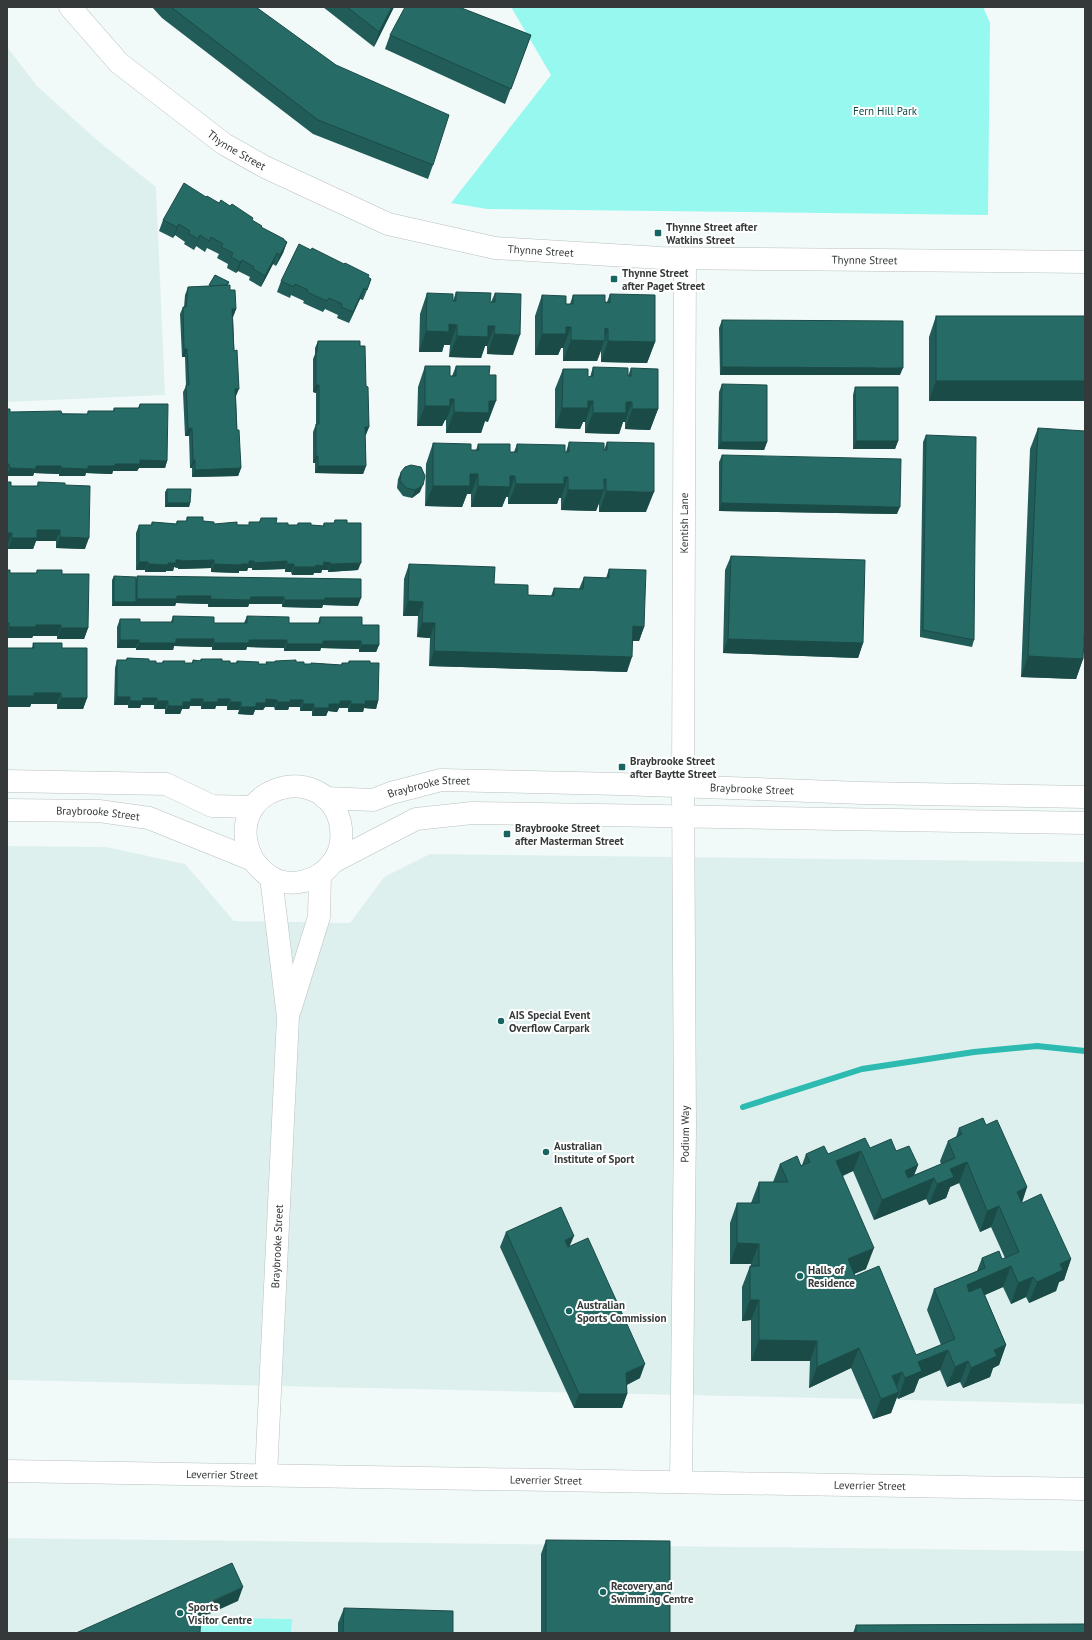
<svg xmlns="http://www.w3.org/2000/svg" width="1092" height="1640" viewBox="0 0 1092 1640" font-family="'PT Sans',sans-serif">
<rect width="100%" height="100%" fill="#f2faf9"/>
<g fill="#def0ee">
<polygon points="7,47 37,86 98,141 156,187 165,395 7,402"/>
<polygon points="7,846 106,847 185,864 234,921 350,923 384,877 430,854 1085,862 1085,1404 7,1380"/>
<polygon points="7,1538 1085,1551 1085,1633 7,1633"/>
</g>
<g fill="#97f8f0">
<polygon points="511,7 983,7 990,23 988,215 487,209 451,203 551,75"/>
<polygon points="224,1618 292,1619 291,1633 196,1633 196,1627"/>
</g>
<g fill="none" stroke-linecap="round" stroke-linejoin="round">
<polyline stroke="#2cbab1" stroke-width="6" points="743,1107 862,1069 974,1052 1037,1046 1085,1051"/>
<defs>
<g id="minor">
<path id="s1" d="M70,7L119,63L224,144L265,167L388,224L495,248L661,258L1085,262"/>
<polyline points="7,781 166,784 212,806 253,807"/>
<path id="s2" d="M325,798L373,800L391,793L441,780L620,784L862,793L1085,797"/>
<path id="s3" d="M7,810L99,811L149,818L253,860C258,867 263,872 270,877C291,889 319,881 333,862C341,851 343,836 340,822C323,757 217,788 253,860"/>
<polyline points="333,862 416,819 472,813 1085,823"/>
<polyline points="290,1010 319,917 320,875"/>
<path id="s4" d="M7,1471L1085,1489"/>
<path id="s5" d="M266,1475L288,1017L271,877"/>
<path id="s6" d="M681,1482L685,1127L683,786L685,259"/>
</g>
</defs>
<use href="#minor" stroke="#b9c1c0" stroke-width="23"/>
<use href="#minor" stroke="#fff" stroke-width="22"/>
</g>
<g fill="#215c58" fill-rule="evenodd">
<polygon points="152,7 256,7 433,165 428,179 313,134 162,18"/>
<polygon points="323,7 394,7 374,47"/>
<polygon points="390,35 531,35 505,104 385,49"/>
<polygon points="206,197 252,221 261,228 287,242 283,253 276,266 273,264 261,287 249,280 250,277 238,271 236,273 227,268 228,264 217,258 219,254 207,248 205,252 196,246 194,250 184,244 185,242 175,235 173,238 159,231 163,220"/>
<polygon points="215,275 229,282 228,285 230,290 236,309 233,317 236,396 237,430 241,468 238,476 192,477 192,468 190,468 189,436 185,436 183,392 186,386 185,357 182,357 180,314 183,307 184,307 185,295 188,287 209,286"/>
<polygon points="368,277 371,279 367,290 363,300 360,299 349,323 337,318 338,315 325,309 323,312 303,303 304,301 291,295 290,298 277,292 281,281"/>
<polygon points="456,292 490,302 491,302 495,293 513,355 487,354 487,346 485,346 481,358 449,357 450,345 444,345 442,352 419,352 420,314 427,293 453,301"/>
<polygon points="610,294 655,342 647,363 601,362 601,351 597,361 563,361 563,348 561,348 558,355 535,355 535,316 542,295 566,304 570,304 573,295 607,302"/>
<polygon points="936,316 1085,316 929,401 929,337"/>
<polygon points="722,320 900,375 720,375 719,328"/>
<polygon points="318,341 360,346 366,386 369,427 365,435 366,466 363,474 315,473 315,463 313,463 313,432 316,424 316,393 313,392 313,359 315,354 315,348"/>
<polygon points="425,366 450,376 452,376 456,366 488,422 485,421 481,433 446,433 446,420 445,420 442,426 417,426 418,387"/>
<polygon points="593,367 628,376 631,368 658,409 650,430 625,429 625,422 623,422 619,434 585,433 585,422 583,422 580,429 555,428 555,389 563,369 588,377 590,377"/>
<polygon points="722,384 767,442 764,450 718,449 719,392"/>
<polygon points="855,387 898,441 895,449 853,449 853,395"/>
<polygon points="140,404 167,461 165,468 139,468 137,471 113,471 112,474 86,473 85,476 59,476 59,474 34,473 33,476 7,476 7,409 10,412 87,414 88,411 113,411 114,408 138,408"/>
<polygon points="1038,428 1083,659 1076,679 1021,677 1030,449"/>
<polygon points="926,435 974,640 972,647 920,637 923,442"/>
<polygon points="569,442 604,450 607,442 646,512 599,512 599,503 596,511 561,510 561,498 559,498 557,504 508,504 508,497 506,497 502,507 471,507 471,494 467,494 462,507 425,506 426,464 433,443 471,450 476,450 478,444 510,452 514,452 517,444 566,452"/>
<polygon points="722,455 897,514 719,511 719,462"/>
<polygon points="401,472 420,492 412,498 403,496 397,488 398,479"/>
<polygon points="7,482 11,486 37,486 38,482 65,485 85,549 56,548 56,541 36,541 33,549 8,549 8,544 7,544"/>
<polygon points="167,489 190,503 189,507 165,507 165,492"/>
<polygon points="187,517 214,524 249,525 249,522 259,522 261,518 276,523 288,525 297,525 298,523 311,525 323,526 324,523 334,523 335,520 347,523 358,570 328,572 328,570 322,570 321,573 314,573 313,575 292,575 291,572 285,572 285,569 252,570 252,568 248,568 247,571 239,571 239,573 211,572 211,568 178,569 178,568 174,567 173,571 166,571 166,572 145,572 145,570 136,570 136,533 139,525 151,525 152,522 176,524 177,521 186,521"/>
<polygon points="731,556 863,643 858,658 723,653 725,570"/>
<polygon points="409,564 494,584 528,595 551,596 554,588 579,589 584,577 606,578 609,569 644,627 639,641 632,641 627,672 429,666 430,638 417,637 418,616 403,616 404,579"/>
<polygon points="7,570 10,573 36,573 37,570 62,574 88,628 84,639 57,639 57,636 33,636 32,638 7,638"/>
<polygon points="114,576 136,580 137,576 358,606 323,605 322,608 282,607 282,604 249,604 248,607 208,607 208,604 176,603 175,606 112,606 112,580"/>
<polygon points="173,616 214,623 244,623 247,616 289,623 318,623 320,617 362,625 379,645 376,652 359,652 359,649 321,648 320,651 284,651 284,648 247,647 246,650 212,650 212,647 174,646 173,650 136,650 136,648 117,648 117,627 120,619 140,622 171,622"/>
<polygon points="33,643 62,648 87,698 83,709 57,709 57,704 31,704 30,707 7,707 7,648 32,648"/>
<polygon points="127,658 149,661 156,663 162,663 163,661 184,663 192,663 193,660 200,661 201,659 222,661 230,663 236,663 237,661 258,664 266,664 266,662 274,662 275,661 296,662 304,664 311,664 311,663 341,665 342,663 348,663 349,661 370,663 378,701 376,709 364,708 363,712 348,712 348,708 339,708 337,712 328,711 326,716 312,716 312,711 300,711 300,707 289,707 288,710 275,710 274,707 265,707 263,710 255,710 253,715 238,714 239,710 227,710 227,706 216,706 215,709 201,709 201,706 190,706 189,709 182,709 180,714 165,714 165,709 154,709 154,705 141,705 140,708 128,708 128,705 114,705 115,668 117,660 126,660"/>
<path d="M986,1125L1027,1187L1022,1203L1071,1259L1064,1280L1059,1282L1056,1291L1029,1303L1026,1297L1011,1304L1003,1287L985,1295L1006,1345L999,1365L993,1368L990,1377L963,1388L960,1382L947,1387L940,1370L919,1379L914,1392L898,1399L897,1397L891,1413L873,1419L851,1368L809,1388L810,1361H751V1320L742,1321V1287L750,1266H751V1264H730V1223L737,1203H751L759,1182H773L780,1164L802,1165L806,1154H828L870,1148L896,1151L918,1165L914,1175L941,1164L940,1161L948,1141L956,1137L959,1128ZM853,1171L874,1220L926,1199L929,1205L946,1198L950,1187L959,1183L980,1232L991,1227L1005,1258L1002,1259L982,1258L977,1271L934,1289L927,1310L941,1345L916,1355L855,1276L854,1274L866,1269L843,1176Z"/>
<polygon points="506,1232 570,1247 640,1378 627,1385 627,1394 622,1408 574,1408 500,1247"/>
<polygon points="546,1540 670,1633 541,1633 541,1554"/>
<polygon points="344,1608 453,1633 338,1633 338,1623"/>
<polygon points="856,1625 1085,1633 853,1633"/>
</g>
<g fill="#1b4b47">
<polygon points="392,7 394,7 374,47 379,32"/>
<polygon points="179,224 175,235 173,238 177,227"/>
<polygon points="200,235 196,246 194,250 198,239"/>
<polygon points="287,242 283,253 276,266 280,255"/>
<polygon points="277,253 273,264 261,287 265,276"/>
<polygon points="242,260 238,271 236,273 240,262"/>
<polygon points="364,288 360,299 349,323 353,312"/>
<polygon points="232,309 236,309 233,317 229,317"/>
<polygon points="449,324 457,325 450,345 444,345 442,352 419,352 426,331"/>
<polygon points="488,326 495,326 487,346 485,346 481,358 449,357 457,336"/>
<polygon points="566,327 571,327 563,348 561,348 558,355 535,355 542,334"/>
<polygon points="605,328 608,329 597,361 563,361 571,340"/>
<polygon points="494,334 520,335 513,355 487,354"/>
<polygon points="608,341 655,342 647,363 601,362"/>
<polygon points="184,349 187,349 185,357 182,357"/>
<polygon points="722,367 903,368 900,375 720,375"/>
<polygon points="936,381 1085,381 1085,401 929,401"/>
<polygon points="316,385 319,385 316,393 313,392"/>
<polygon points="235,389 239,389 236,396 233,396"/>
<polygon points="450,399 454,399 446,420 445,420 442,426 417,426 425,406"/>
<polygon points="489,401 496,401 488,422 485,421 481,433 446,433 454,412"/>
<polygon points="588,401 593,401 585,422 583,422 580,429 555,428 562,408"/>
<polygon points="626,402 632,402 625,422 623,422 619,434 585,433 593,413"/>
<polygon points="632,409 658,409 650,430 625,429"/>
<polygon points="365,427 369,427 366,435 363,435"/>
<polygon points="192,428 189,436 185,436 188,429"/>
<polygon points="856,441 898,441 895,449 853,449"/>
<polygon points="721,442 767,442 764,450 718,449"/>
<polygon points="316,456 318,456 315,463 313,463"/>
<polygon points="140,460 167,461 165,468 139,468 137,471 113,471 112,474 86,473 85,476 59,476 61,468 115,464"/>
<polygon points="193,460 195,460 192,468 190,468"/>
<polygon points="7,464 9,464 7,471"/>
<polygon points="36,466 61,466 59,474 34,473 33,476 7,476 10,468"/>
<polygon points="318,466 366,466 363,474 315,473"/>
<polygon points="241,468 238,476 192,477 195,470"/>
<polygon points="470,474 478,474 471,494 467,494 462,507 425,506 433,486"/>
<polygon points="510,476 515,476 508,497 506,497 502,507 471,507 478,486"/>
<polygon points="564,477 568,477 561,498 559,498 557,504 508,504 516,484"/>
<polygon points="604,479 606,479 602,490 604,490 596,511 561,510 568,490"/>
<polygon points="423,485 420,492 412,498 415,490"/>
<polygon points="606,491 654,492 646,512 599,512"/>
<polygon points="167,503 190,503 189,507 165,507"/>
<polygon points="721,503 900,507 897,514 719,511"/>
<polygon points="37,530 60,530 56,541 36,541 33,549 8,549 12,538"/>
<polygon points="7,533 12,533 8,544 7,544"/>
<polygon points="60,537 89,538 85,549 56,548"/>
<polygon points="176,560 181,560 178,568 174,567 173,571 166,571 166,572 145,572 148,564 168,563"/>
<polygon points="214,560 211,568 178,569 181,561"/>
<polygon points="249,561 254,561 252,568 248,568 247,571 239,571 239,573 211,572 214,564 241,564"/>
<polygon points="287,561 285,569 252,570 254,563"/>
<polygon points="139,562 148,562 145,570 136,570"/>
<polygon points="324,562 331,563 328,570 322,570 321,573 314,573 313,575 292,575 294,567 316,565"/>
<polygon points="361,563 358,570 328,572 331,564"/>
<polygon points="287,564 294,564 291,572 285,572"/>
<polygon points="177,596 211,596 208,604 176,603 175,606 112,606 114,602 136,602 137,599"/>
<polygon points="251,597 284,597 282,604 249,604 248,607 208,607 210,599"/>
<polygon points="325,598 361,598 358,606 323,605 322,608 282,607 285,600"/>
<polygon points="408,601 423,602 418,616 403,616"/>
<polygon points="7,623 9,623 7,629"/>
<polygon points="422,623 435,623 430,638 417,637"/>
<polygon points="36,625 61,625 57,636 33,636 32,638 7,638 7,633 9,627"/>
<polygon points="633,626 644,627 639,641 628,641"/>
<polygon points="61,628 88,628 84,639 57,639"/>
<polygon points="176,639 214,639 212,647 174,646 173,650 136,650 139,643"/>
<polygon points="728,639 863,643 858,658 723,653"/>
<polygon points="120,640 139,640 136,648 117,648"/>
<polygon points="249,640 287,640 284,648 247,647 246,650 212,650 214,643"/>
<polygon points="323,641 361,641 359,649 321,648 320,651 284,651 287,644"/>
<polygon points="361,645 379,645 376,652 359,652"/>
<polygon points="434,651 632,657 627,672 429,666"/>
<polygon points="1028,656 1083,659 1076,679 1021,677"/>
<polygon points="34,693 61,693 57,704 31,704 30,707 7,707 7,696"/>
<polygon points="117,697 130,697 128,705 114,705"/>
<polygon points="61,698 87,698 83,709 57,709"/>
<polygon points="143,698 157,698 154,705 141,705 140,708 128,708 130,701"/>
<polygon points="191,699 203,699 201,706 190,706 189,709 182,709 180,714 165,714 168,706"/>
<polygon points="218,699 230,699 227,706 216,706 215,709 201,709 203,702"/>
<polygon points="266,699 277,700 274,707 265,707 263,710 255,710 253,715 238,714 241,707"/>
<polygon points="290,700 303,700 300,707 289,707 288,710 275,710 277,702"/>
<polygon points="157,701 168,701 165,709 154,709"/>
<polygon points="340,701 351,701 348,708 339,708 337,712 328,711 326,716 312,716 314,708"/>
<polygon points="365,701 378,701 376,709 364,708 363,712 348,712 351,704"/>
<polygon points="230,702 241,702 239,710 227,710"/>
<polygon points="303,704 314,704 312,711 300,711"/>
<polygon points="861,1151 853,1171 829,1181 836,1161"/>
<polygon points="967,1162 959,1183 950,1187 946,1198 929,1205 937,1184 950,1169"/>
<polygon points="918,1165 910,1186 905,1171"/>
<polygon points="934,1178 926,1199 874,1220 882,1200"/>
<polygon points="1027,1187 1020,1207 1017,1192"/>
<polygon points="999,1206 991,1227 980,1232 987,1211"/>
<polygon points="574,1236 568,1250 565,1240"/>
<polygon points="737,1243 759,1244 751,1264 730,1264"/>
<polygon points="874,1248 866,1269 840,1280 848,1259"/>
<polygon points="1071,1259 1064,1280 1059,1282 1056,1291 1029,1303 1037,1282 1060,1264"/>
<polygon points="1011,1266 1003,1287 959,1306 967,1285"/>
<polygon points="1033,1277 1026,1297 1011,1304 1018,1283"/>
<polygon points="750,1300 759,1300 751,1320 742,1321"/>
<polygon points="759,1340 817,1341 810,1361 751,1361"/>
<polygon points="1006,1345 999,1365 993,1368 990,1377 963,1388 971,1368 994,1350"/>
<polygon points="859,1348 851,1368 809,1388 817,1367"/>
<polygon points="948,1350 940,1370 919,1379 914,1392 898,1399 905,1378 918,1362"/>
<polygon points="968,1361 960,1382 947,1387 955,1367"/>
<polygon points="645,1364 640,1378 620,1388 626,1373"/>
<polygon points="902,1372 895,1392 892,1376"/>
<polygon points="899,1392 891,1413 873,1419 881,1399"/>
<polygon points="579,1394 627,1394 622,1408 574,1408"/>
<polygon points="243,1587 238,1601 187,1624 193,1610"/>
</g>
<g fill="#266b66" stroke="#1b4b47" fill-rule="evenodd">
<polygon points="171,7 256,7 336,65 449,115 433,165 318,120"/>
<polygon points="347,7 392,7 379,32"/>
<polygon points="405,7 459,7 531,35 511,89 390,35"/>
<polygon points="184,183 206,197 207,196 219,203 221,200 230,206 232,204 253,218 252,220 262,226 261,227 284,239 284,240 287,242 280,255 277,253 265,276 253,269 254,267 242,260 240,262 231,257 233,253 221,247 223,244 211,237 209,241 200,235 198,239 188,233 190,231 179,224 177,227 163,220"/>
<polygon points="299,244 311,250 312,248 344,264 345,263 369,275 368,277 371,279 367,290 364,288 353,312 341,307 342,304 329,298 327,301 307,292 308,290 295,284 294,287 281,281"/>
<polygon points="215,275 229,282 227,285 211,286 209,285"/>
<polygon points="230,285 230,290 235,290 236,309 232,309 234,351 237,350 239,389 235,389 237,430 239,430 241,468 195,470 195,460 193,460 192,428 188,429 186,385 189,385 187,349 184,349 183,307 186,307 188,287"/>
<polygon points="456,292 491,293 490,302 495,302 495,293 521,294 520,335 494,334 495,326 488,326 488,337 457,336 457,325 449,324 449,332 426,331 427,293 453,294 453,301 456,301"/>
<polygon points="610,294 655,295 655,342 608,341 608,329 605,328 605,341 571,340 571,327 566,327 566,334 542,334 542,295 566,296 566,304 573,304 573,295 605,295 605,302 610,303"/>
<rect x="936" y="316" width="149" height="65"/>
<polygon points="722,320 903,321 903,368 722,367"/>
<polygon points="318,341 360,341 360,346 365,346 366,386 368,387 369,427 365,427 366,466 318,466 318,456 316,456 316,424 319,424 319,385 316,385 316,352 317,352"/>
<polygon points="425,366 450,366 450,376 456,376 456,366 490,366 489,375 496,375 496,401 489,401 489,413 454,412 454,399 450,399 450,406 425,406"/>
<polygon points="593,367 628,368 628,376 631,376 631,368 658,369 658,409 632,409 632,402 626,402 626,413 593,413 593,401 588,401 588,408 562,408 563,369 588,369 588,377 593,376"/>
<polygon points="722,384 767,385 767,442 721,442"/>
<polygon points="855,387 898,387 898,441 856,441"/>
<polygon points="140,404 168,404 167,461 140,460 140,464 115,464 115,466 88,466 88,469 61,468 61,466 36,466 36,469 10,468 9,464 7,464 7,409 10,409 10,412 61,411 62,414 88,414 88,411 114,411 114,408 139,408"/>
<polygon points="1038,428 1085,431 1085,622 1083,659 1028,656"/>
<polygon points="926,435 976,437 974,640 923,630"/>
<polygon points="569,442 604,443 604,450 607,450 607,442 654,443 654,492 606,491 606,479 604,479 604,490 568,490 568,477 564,477 564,484 516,484 515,476 510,476 510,487 478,486 478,474 470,474 470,486 433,486 433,443 471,444 471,450 479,450 478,444 510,444 510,452 517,452 517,444 565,445 565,452 569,452"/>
<polygon points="722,455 901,459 900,507 721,503"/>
<polygon points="411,465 421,467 425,476 423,485 415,490 406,488 400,481 401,472 405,467"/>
<polygon points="7,482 11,482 11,486 38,486 38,482 65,483 65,485 90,486 89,538 60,537 60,530 37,530 37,538 12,538 12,533 7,533"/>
<polygon points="167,489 191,489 190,503 167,503"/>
<polygon points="187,517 203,517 203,521 214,522 214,524 237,522 237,525 249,525 249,522 260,522 261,518 277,518 276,523 288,523 288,525 298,525 298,523 311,523 311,525 324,526 324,523 334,523 335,520 347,520 347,523 361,523 361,563 331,564 331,563 324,562 323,566 316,565 316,567 294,567 294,564 287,564 287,561 254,563 254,561 249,561 249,564 241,564 241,565 214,564 214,560 181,561 181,560 176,560 176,563 168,563 168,565 148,564 148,562 139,562 139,525 152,525 152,522 177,524 177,521 187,521"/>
<polygon points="731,556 865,560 863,643 728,639"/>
<polygon points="409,564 495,567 494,584 528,585 528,595 554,596 554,588 583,589 584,577 609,578 609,569 646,570 644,627 633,626 632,657 434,651 435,623 422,623 423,602 408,601"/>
<polygon points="7,570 10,570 10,573 37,573 37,570 62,570 62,574 89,574 88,628 61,628 61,625 36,625 36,627 9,627 9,623 7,623"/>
<polygon points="114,576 136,577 136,602 114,602"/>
<polygon points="137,576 361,579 361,598 325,598 325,600 285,600 284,597 251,597 250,600 210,599 211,596 177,596 177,599 137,599"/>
<polygon points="173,616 214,617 214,623 247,623 247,616 289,617 289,623 320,623 320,617 362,617 362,625 379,625 379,645 361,645 361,641 323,641 323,644 287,644 287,640 249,640 249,643 214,643 214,639 176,639 176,643 139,643 139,640 120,640 120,619 140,619 140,622 173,622"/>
<polygon points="33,643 62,643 62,648 87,648 87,698 61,698 61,693 34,693 34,696 7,696 7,648 34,648"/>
<polygon points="127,658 149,659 149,661 156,661 156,663 163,663 163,661 185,661 184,663 193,663 193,660 201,661 201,659 222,659 222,661 230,661 230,663 237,663 237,661 259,662 258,664 267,664 266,662 275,662 275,661 296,660 296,662 304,662 304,664 311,664 311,663 342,665 342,663 349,663 349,661 370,661 370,663 379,663 378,701 365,701 366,704 351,704 351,701 340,701 340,704 329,704 329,708 314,708 314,704 303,704 303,700 290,700 291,702 277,702 277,700 266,699 266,703 256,703 256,707 241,707 241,702 230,702 230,699 218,699 218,702 203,702 203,699 191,699 191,702 183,702 183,706 168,706 168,701 157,701 157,698 143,698 143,701 130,701 130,697 117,697 117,660 127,660"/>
<path d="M983,1118L986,1125L997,1120L1027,1187L1017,1192L1022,1203L1041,1194L1071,1259L1060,1264L1063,1270L1037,1282L1033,1277L1018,1283L1011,1266L967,1285L969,1292L981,1287L1006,1345L994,1350L997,1356L971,1368L968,1361L955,1367L948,1350L918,1362L922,1371L905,1378L902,1372L892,1376L899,1392L881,1399L859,1348L817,1367V1341L759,1340V1300H750V1266H759V1244L737,1243V1203H759V1182H788L780,1164L797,1156L801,1166L810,1162L806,1154L824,1146L828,1154L865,1138L870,1148L891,1139L896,1151L909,1146L918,1165L905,1171L908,1178L955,1158L948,1141L962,1134L959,1128ZM861,1151L882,1200L934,1178L937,1184L954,1177L950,1169L967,1162L987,1211L999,1206L1019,1252L1002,1259L999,1251L982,1258L985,1268L934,1289L955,1339L916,1355L879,1266L855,1276L848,1259L874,1248L836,1161Z"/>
<polygon points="561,1207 574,1236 565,1240 568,1247 588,1238 645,1364 626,1373 627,1394 579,1394 506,1232"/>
<polygon points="546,1540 670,1541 670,1633 546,1633"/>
<polygon points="232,1563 243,1587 193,1610 194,1616 201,1613 200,1633 76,1633"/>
<polygon points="344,1608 453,1611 453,1633 343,1633"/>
<polygon points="1085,1624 1085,1633 856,1633 856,1625"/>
</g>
<g fill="#176560" stroke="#fff" stroke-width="1.5">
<rect x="654" y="229" width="8" height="8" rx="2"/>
<rect x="610" y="275" width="8" height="8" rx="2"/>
<rect x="618" y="763" width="8" height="8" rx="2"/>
<rect x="503" y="830" width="8" height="8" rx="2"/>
<circle cx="501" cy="1021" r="4"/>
<circle cx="546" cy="1152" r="4"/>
<circle cx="800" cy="1276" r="4"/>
<circle cx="569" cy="1311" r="4"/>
<circle cx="603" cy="1592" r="4"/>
<circle cx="180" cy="1613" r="4"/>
</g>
<g text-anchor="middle" stroke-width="4" stroke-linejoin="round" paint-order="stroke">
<g font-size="11" fill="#104b47" stroke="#fff">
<text x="885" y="115">Fern Hill Park</text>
</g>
<g font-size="11" fill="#363939" stroke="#fff">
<text dy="4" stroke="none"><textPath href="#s1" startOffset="221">Thynne Street</textPath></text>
<text dy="4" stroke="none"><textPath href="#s1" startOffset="545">Thynne Street</textPath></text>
<text dy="4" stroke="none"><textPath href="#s1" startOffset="869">Thynne Street</textPath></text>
<text dy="4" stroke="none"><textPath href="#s6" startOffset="959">Kentish Lane</textPath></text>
<text dy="4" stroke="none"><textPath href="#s2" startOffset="106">Braybrooke Street</textPath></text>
<text dy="4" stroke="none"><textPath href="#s2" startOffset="430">Braybrooke Street</textPath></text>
<text dy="4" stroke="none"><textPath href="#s3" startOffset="91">Braybrooke Street</textPath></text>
<text dy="4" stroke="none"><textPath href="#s6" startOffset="348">Podium Way</textPath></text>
<text dy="4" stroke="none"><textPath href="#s5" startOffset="229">Braybrooke Street</textPath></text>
<text dy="4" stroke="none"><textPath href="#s4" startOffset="215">Leverrier Street</textPath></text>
<text dy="4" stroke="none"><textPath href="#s4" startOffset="539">Leverrier Street</textPath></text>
<text dy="4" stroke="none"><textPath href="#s4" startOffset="863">Leverrier Street</textPath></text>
</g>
<g font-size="11" font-weight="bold" fill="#363939" stroke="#fff" text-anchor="start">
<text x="666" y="231">Thynne Street after<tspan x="666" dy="13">Watkins Street</tspan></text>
<text x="622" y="277">Thynne Street<tspan x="622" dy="13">after Paget Street</tspan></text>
<text x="630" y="765">Braybrooke Street<tspan x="630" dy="13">after Baytte Street</tspan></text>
<text x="515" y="832">Braybrooke Street<tspan x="515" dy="13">after Masterman Street</tspan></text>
<text x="509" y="1019">AIS Special Event<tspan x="509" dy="13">Overflow Carpark</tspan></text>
<text x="554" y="1150">Australian<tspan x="554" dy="13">Institute of Sport</tspan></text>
<text x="808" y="1274">Halls of<tspan x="808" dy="13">Residence</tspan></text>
<text x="577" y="1309">Australian<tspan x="577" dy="13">Sports Commission</tspan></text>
<text x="611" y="1590">Recovery and<tspan x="611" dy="13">Swimming Centre</tspan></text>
<text x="188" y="1611">Sports<tspan x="188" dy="13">Visitor Centre</tspan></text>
</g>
</g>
<rect width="1092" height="1640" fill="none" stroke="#363939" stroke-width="16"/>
</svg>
